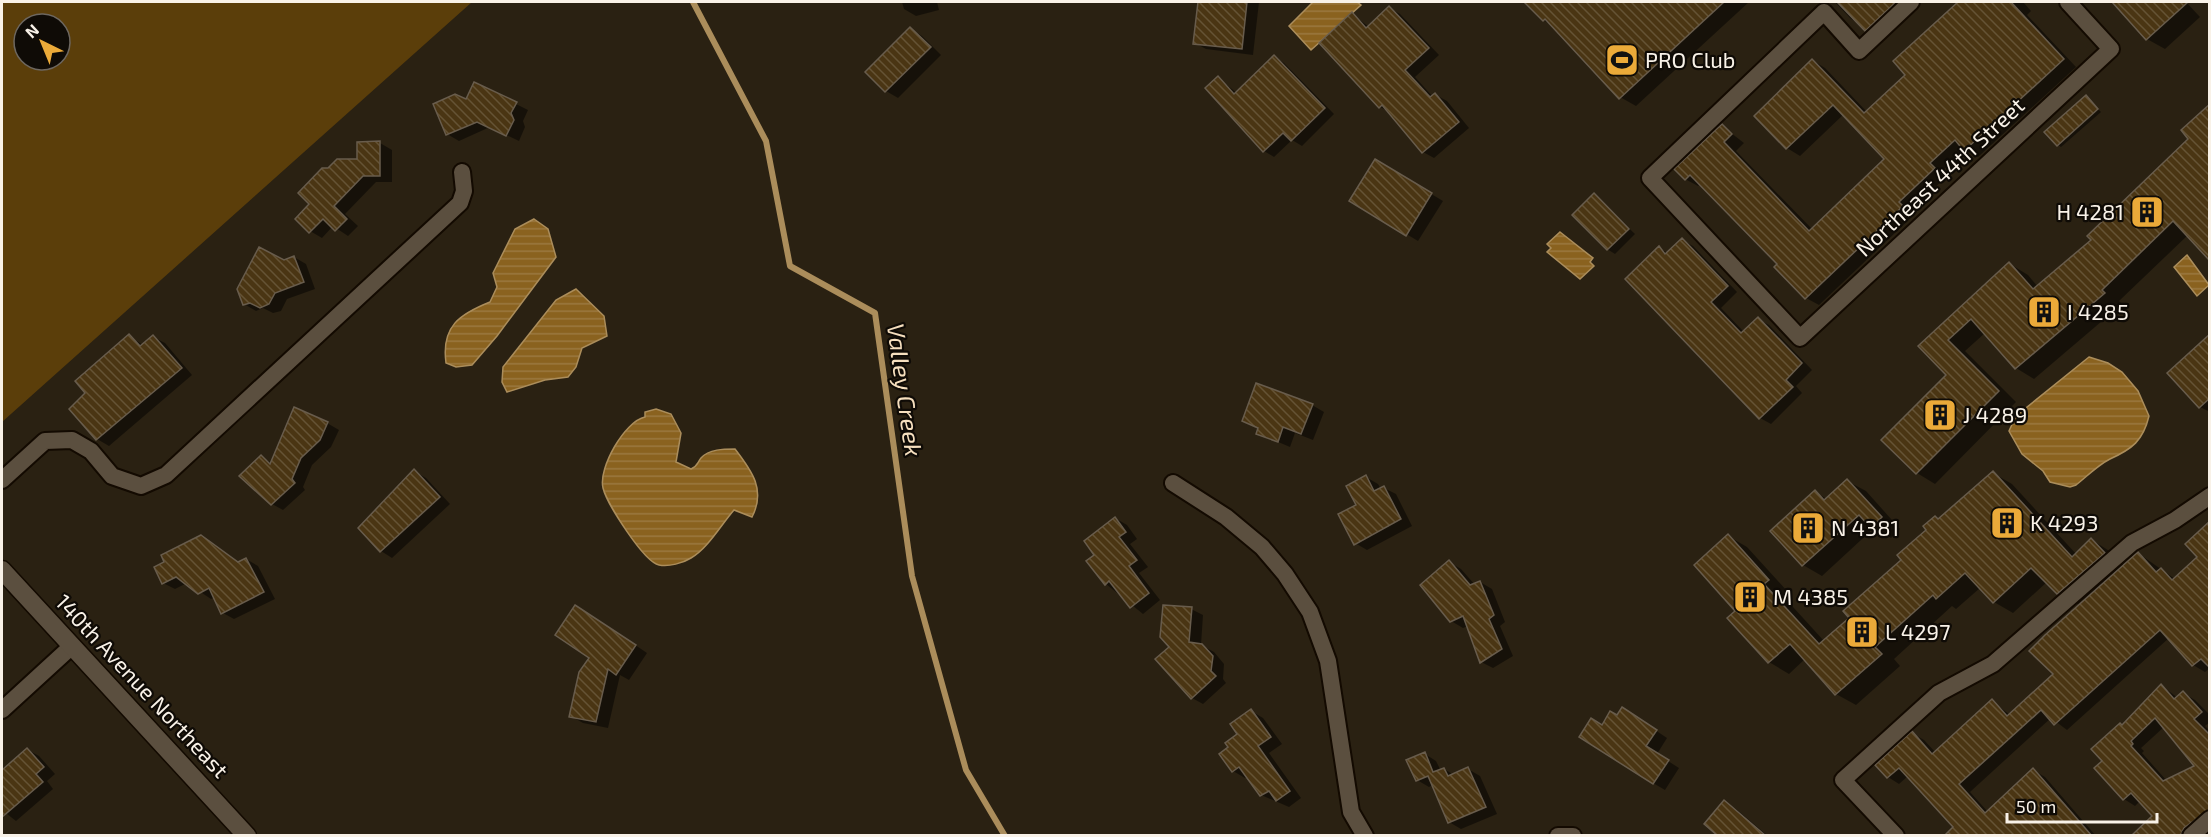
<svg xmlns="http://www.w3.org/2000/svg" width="2211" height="837" viewBox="0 0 2211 837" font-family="'Exo 2',sans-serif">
<defs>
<pattern id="water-rules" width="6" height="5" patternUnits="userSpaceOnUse" patternTransform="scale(1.5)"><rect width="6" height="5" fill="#8a621f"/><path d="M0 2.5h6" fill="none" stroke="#9b7940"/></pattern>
<pattern id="building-back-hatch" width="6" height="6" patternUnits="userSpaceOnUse" patternTransform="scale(1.5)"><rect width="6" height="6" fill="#4a3513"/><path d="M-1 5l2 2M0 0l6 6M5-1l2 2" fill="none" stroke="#655335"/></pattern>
</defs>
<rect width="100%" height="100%" fill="#2a2112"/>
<path fill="#5b3e0a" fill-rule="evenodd" d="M2,2H472L2,422ZM24,24H60V60H24Z"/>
<g fill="url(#water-rules)" stroke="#ab8d5b" stroke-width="1.5">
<polygon points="1313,2 1357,2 1361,5 1311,50 1289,26"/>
<path d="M534,219L548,229L556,257L497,336L472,365L456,367L446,363C441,326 460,314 490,302L497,287L493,273L515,229Z"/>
<polygon points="1560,232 1593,258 1590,262 1594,266 1580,279 1547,252 1551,248 1547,244"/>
<polygon points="2187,255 2209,285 2197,296 2174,267"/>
<polygon points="576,289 604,316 607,336 582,348 576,367 568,377 545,380 507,392 502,382 503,367 556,300"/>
<path d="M2089,357L2108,363L2122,372L2138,391L2149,416C2143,441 2132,449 2110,459C2098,465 2086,477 2076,485L2070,487L2050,482L2043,471L2022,454L2009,431L2016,416Z"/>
<path d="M656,409L671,414L681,433L676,462L691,469C698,466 697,463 701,458C709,449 724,449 735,449C752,471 766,490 752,517L734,510C721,525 708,548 691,558C683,563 669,567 659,565C644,562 607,504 603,488C598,468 625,421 645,417V412Z"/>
</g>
<g fill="#0007" fill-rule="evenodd">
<polygon points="902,2 937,2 939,10 916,16 904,9"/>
<polygon points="1200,2 1259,2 1253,55 1206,49 1195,43"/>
<polygon points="1526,2 1749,2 1636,106 1620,97 1554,26 1543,20"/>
<polygon points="1835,2 1920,2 1880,38 1850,18"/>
<polygon points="1958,2 2023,2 2031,11 2027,15 2076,67 1978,157 1965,150 1942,171 1947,176 1911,210 1915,214 1819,305 1806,298 1779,264 1701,184 1698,186 1685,179 1722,126 1744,143 1736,151 1813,230 1886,159 1844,114 1800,156 1787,148 1812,60 1825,68 1867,112 1907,75 1895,61"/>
<polygon points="2114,2 2186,2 2200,17 2165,49 2147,39"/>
<polygon points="1389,8 1400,14 1439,55 1415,77 1433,97 1436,95 1447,101 1469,128 1434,158 1423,152 1390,112 1380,107 1352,14 1369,27"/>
<polygon points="911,29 922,36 941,55 898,98 886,91 867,72"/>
<polygon points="1274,57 1284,63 1334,114 1302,146 1292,140 1274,157 1264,151 1218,78 1237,93"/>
<polygon points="2086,97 2101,112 2061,147 2058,145"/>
<polygon points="466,101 516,104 528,110 523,121 525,127 519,141 490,127 459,141 447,134"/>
<polygon points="2191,139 2188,235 2119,301 2122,304 2034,379 2016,368 1985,333 1965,351 2016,402 1935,484 1917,473 1948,375 1921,346 2010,264 2028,275 2038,287 2094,240"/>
<polygon points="380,143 392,150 392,182 376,182 345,214 358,226 348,236 333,226 322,238 310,231 359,160"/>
<polygon points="1376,161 1443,201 1418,241 1351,201"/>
<polygon points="1594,195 1635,234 1615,254 1607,249"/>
<polygon points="1682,240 1693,246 1737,292 1721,308 1744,332 1758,319 1769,325 1812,370 1796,386 1802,393 1771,424 1760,418 1659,248 1668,253"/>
<polygon points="294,257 306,264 315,289 287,299 281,311 273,313 263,308 256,311 244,304 284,261"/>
<polygon points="2210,335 2210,412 2200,407"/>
<polygon points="129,336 143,345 153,337 165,343 192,375 109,446 97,439 87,393"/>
<polygon points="1312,405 1324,412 1313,440 1295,433 1290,447 1257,433 1259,429 1243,421"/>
<polygon points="327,423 339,430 331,447 312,465 303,487 305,490 283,510 272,504 261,457 272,463"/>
<polygon points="414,471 426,478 450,504 392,558 381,551"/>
<polygon points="1993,473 2012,484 2077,555 2092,540 2111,552 2125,566 2138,553 2175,579 2199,557 2210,523 2210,668 2205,672 2193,665 2169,638 2067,730 2051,718 1970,792 1988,812 2033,770 2045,777 2096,836 1947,836 1955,827 1908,776 1899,784 1888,777 1912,733 1924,740 1936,753 1992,701 2010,715 2055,674 2092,596 2090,594 2078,604 2058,593 2047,582 2013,613 1994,602 1980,588 1956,609 1952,606 1894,659 1900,666 1856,705 1836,694 1805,659 1789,674 1769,662 1729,618 1737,611 1728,536 1747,547 1788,592 1783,596 1824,641 1851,618 1939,520"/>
<polygon points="1366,477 1378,484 1381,489 1384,488 1396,494 1412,526 1367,550 1355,543 1358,505"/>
<polygon points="1847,481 1866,491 1900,529 1891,538 1874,528 1822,576 1803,565 1772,531 1815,492 1827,499"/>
<polygon points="1115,518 1127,525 1137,539 1130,544 1148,567 1139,573 1160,600 1143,614 1106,584 1097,555"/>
<polygon points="201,537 239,563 246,559 258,566 275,599 234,619 223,613 215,597 211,599 187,583 175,589 163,583"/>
<polygon points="1449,562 1461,569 1475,585 1480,582 1492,589 1505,622 1500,626 1513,656 1493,668 1481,662 1468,626 1463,628 1451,621"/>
<polygon points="1191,609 1203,615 1201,645 1214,652 1224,664 1223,679 1226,683 1203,704 1192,698 1171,647"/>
<polygon points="588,613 647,653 629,680 620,675 608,728 583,723 571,716 591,658"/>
<path d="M2162,686L2178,698L2183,693L2195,700L2210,715V722L2205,726L2210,731V825L2197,836H2141L2154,816L2140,801L2135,806L2124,799L2104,761L2123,726ZM2164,727L2197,767L2167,781L2142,753L2144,751L2141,748Z"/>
<polygon points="1251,711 1263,718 1282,744 1269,753 1301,798 1289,807 1261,795 1248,776 1245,778 1233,771 1230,748"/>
<polygon points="1634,716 1667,738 1657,754 1679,768 1665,790 1653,783 1603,726 1617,717"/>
<polygon points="28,750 39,756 55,774 47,781 53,789 16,821 2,810 2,772"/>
<polygon points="1425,754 1436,761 1441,771 1444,769 1454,775 1468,769 1480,776 1497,814 1461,829 1449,822 1433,785 1429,787 1417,780"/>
<polygon points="1725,802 1736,809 1768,836 1720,836"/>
</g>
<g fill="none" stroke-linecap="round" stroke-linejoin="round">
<polyline stroke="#ab8d5b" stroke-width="6" points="693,2 766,141 790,266 875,313 912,576 966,770 1005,836"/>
</g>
<g fill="url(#building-back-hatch)" stroke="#685c4c" stroke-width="1.5" fill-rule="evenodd">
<polygon points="1198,2 1247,2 1242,49 1193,44"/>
<polygon points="1524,2 1724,2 1619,99 1545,19 1543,21"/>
<polygon points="1837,2 1896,2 1865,31"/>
<polygon points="1958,2 2011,2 2064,59 1964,151 1955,140 1930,163 1935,168 1899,202 1903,206 1805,299 1774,267 1777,264 1690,175 1685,180 1674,169 1722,124 1732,134 1724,142 1809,231 1884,159 1833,105 1786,149 1754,116 1812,59 1864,113 1905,75 1893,61"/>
<polygon points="2112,2 2188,2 2146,40"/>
<polygon points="1389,6 1429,48 1405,70 1430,97 1435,93 1459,122 1422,153 1382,105 1379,108 1319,43 1352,12 1366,28"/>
<polygon points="910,27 931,47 885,92 865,72"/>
<polygon points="1274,55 1325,108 1291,141 1283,133 1263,152 1205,88 1218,76 1234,94"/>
<polygon points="474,82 517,102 511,113 514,120 506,136 477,122 446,135 433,104 455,94 466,99"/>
<polygon points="2086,95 2098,109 2057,146 2044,132"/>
<polygon points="2210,104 2210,261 2173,221 2102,290 2105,293 2015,369 1971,319 1948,340 1999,391 1916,474 1881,440 1946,375 1918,346 2009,262 2033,289 2091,240 2087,236 2188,139 2181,130"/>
<polygon points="380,141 380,176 363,176 334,206 347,219 335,231 323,219 309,233 295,219 309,204 298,193 322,168 328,168 337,159 357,159 357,142"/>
<polygon points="1375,159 1432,193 1406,236 1349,201"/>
<polygon points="1594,193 1629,229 1607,250 1572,215"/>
<polygon points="1682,238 1728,286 1711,302 1741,333 1758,317 1802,363 1786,380 1793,387 1759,419 1625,279 1659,246 1665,254"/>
<polygon points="259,247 284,260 294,256 304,282 275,293 269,304 260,308 250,303 243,305 237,289"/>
<polygon points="129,334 140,346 153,335 182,368 96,440 69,409 85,393 75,381"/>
<polygon points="2210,334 2210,398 2199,408 2167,373"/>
<polygon points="1256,383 1313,404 1301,434 1283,427 1278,442 1256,434 1258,428 1242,421"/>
<polygon points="294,407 328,422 320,440 301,458 292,479 295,483 271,505 239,476 261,455 270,464"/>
<polygon points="414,469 440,497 380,552 358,528"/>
<polygon points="1993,471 2072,557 2091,538 2105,553 2057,594 2031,568 1993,603 1965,573 1936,599 1933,595 1875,647 1882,654 1835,695 1790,644 1768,663 1727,618 1735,611 1694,565 1728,534 1769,580 1764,584 1819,644 1849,618 1843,611 1901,560 1897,555 1926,530 1923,526 1935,516 1938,519"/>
<polygon points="1366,475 1374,491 1384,486 1401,519 1354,545 1338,514 1356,505 1346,486"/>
<polygon points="1847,479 1882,517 1871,528 1859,515 1802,566 1770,531 1815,490 1824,500"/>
<polygon points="1115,517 1126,532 1119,537 1137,560 1129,566 1149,593 1130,608 1109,581 1105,585 1086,561 1094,555 1084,541"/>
<polygon points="2210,521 2210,668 2201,659 2192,666 2160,630 2054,725 2041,710 1959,784 1985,813 2033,768 2092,836 1944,836 1953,827 1899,768 1887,778 1875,765 1912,731 1932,754 1992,699 2007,716 2053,674 2029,651 2045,635 2138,552 2156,572 2161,568 2172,580 2197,557 2185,544"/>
<polygon points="201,535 238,562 246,558 264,592 221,614 209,588 198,594 176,577 162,584 154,567 164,562 161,555"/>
<polygon points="1449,560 1470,585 1480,581 1494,615 1489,619 1502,649 1480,663 1463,616 1450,622 1420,585"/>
<polygon points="575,605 636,645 616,675 608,669 596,722 569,717 579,672 589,658 555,635"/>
<polygon points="1163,605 1192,607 1189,642 1202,644 1213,656 1211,671 1216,676 1191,699 1155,659 1169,647 1160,637"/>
<path d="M2161,684L2174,699L2183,691L2202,712L2194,719L2210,735V809L2184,828L2180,836H2131L2152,816L2131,793L2123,800L2094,768L2102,761L2091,749L2120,723L2122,725ZM2155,718L2194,766L2163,781L2131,746L2133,744L2131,741Z"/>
<polygon points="1622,707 1657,730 1646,746 1669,760 1653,784 1579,737 1591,718 1602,725 1610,711 1617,715"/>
<polygon points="1251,709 1271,737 1258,746 1290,791 1276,801 1269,791 1260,796 1239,767 1232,772 1219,754 1228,747 1225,743 1237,734 1230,724"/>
<polygon points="27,748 44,767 36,774 43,782 2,817 2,770"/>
<polygon points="1425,752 1433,772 1444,768 1448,776 1468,767 1486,807 1448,823 1428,776 1416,781 1406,760"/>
<polygon points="1724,800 1766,836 1718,836 1704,824"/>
</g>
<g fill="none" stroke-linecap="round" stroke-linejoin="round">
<defs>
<g id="minor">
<polyline points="1911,2 1859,51 1824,12 1650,178 1800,338 2111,49 2068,2"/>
<polyline points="2,480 45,441 72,440 91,451 112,476 141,486 166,475 460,203 464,191 462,172"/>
<polyline points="1173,483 1226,517 1262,547 1285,574 1310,612 1328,661 1351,812 1365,836"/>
<polyline points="2,710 72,646"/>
<polyline points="1558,836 1573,836"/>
<polyline points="1896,836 1843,780 1939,693 1993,664 2132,543 2175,520 2210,496"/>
<polyline points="2191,836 2210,819"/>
</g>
<polyline id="tertiary" points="2,570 247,836"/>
</defs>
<use href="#minor" stroke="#130a01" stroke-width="20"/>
<use href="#tertiary" stroke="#130a01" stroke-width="21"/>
<use href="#minor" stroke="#5b4f3f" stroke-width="16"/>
<use href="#tertiary" stroke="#5b4f3f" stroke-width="18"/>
</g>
<defs>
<symbol id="stadium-square" viewBox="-11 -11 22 22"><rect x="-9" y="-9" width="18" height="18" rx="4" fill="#ebaa39" stroke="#0f0b06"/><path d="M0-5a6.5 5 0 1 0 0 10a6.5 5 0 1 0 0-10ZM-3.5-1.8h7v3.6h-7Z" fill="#111"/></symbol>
<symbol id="building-square" viewBox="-11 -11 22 22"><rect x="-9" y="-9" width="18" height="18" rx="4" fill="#ebaa39" stroke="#0f0b06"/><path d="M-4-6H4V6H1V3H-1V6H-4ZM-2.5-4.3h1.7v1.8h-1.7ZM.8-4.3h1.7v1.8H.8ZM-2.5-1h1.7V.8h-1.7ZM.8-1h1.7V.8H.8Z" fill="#111"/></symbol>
</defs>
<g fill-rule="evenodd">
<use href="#stadium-square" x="1603" y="41" width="38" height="38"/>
<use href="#building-square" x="2128" y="193" width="38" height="38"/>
<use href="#building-square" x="2025" y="293" width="38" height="38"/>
<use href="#building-square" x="1921" y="396" width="38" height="38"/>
<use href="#building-square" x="1988" y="504" width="38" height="38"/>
<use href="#building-square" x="1789" y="509" width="38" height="38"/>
<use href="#building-square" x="1731" y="578" width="38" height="38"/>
<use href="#building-square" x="1843" y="613" width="38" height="38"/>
</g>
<g text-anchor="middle" stroke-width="4.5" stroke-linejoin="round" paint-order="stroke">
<g font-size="22" fill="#f9f2e8" stroke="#0f0b06" text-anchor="start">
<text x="1645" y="68">PRO Club</text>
<text x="2124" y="220" text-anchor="end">H 4281</text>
<text x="2067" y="320">I 4285</text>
<text x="1963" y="423">J 4289</text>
<text x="2030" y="531">K 4293</text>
<text x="1831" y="536">N 4381</text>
<text x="1773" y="605">M 4385</text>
<text x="1885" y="640">L 4297</text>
</g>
<g font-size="22" fill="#f9f2e8" stroke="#0f0b06">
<text transform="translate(1940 177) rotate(-43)" y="8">Northeast 44th Street</text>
<text transform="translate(142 686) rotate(47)" y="8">140th Avenue Northeast</text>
</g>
<g font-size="24" font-style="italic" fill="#f6dfbe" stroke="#0f0b06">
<text transform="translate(904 390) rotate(82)" y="8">Valley Creek</text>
</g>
</g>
<rect width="2211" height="837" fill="none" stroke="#f9f2e8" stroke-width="6"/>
<g transform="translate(42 42) rotate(317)"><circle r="28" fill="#0f0b06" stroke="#6d6760" stroke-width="1.5"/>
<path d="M0-4.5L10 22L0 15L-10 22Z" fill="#ebaa39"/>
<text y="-9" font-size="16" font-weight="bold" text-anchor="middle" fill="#f9f2e8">N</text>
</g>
<path d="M2007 813v9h150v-9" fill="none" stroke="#f9f2e8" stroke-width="3"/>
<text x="2016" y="813" font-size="18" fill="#f9f2e8" stroke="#0f0b06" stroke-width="4.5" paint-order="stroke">50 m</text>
</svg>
